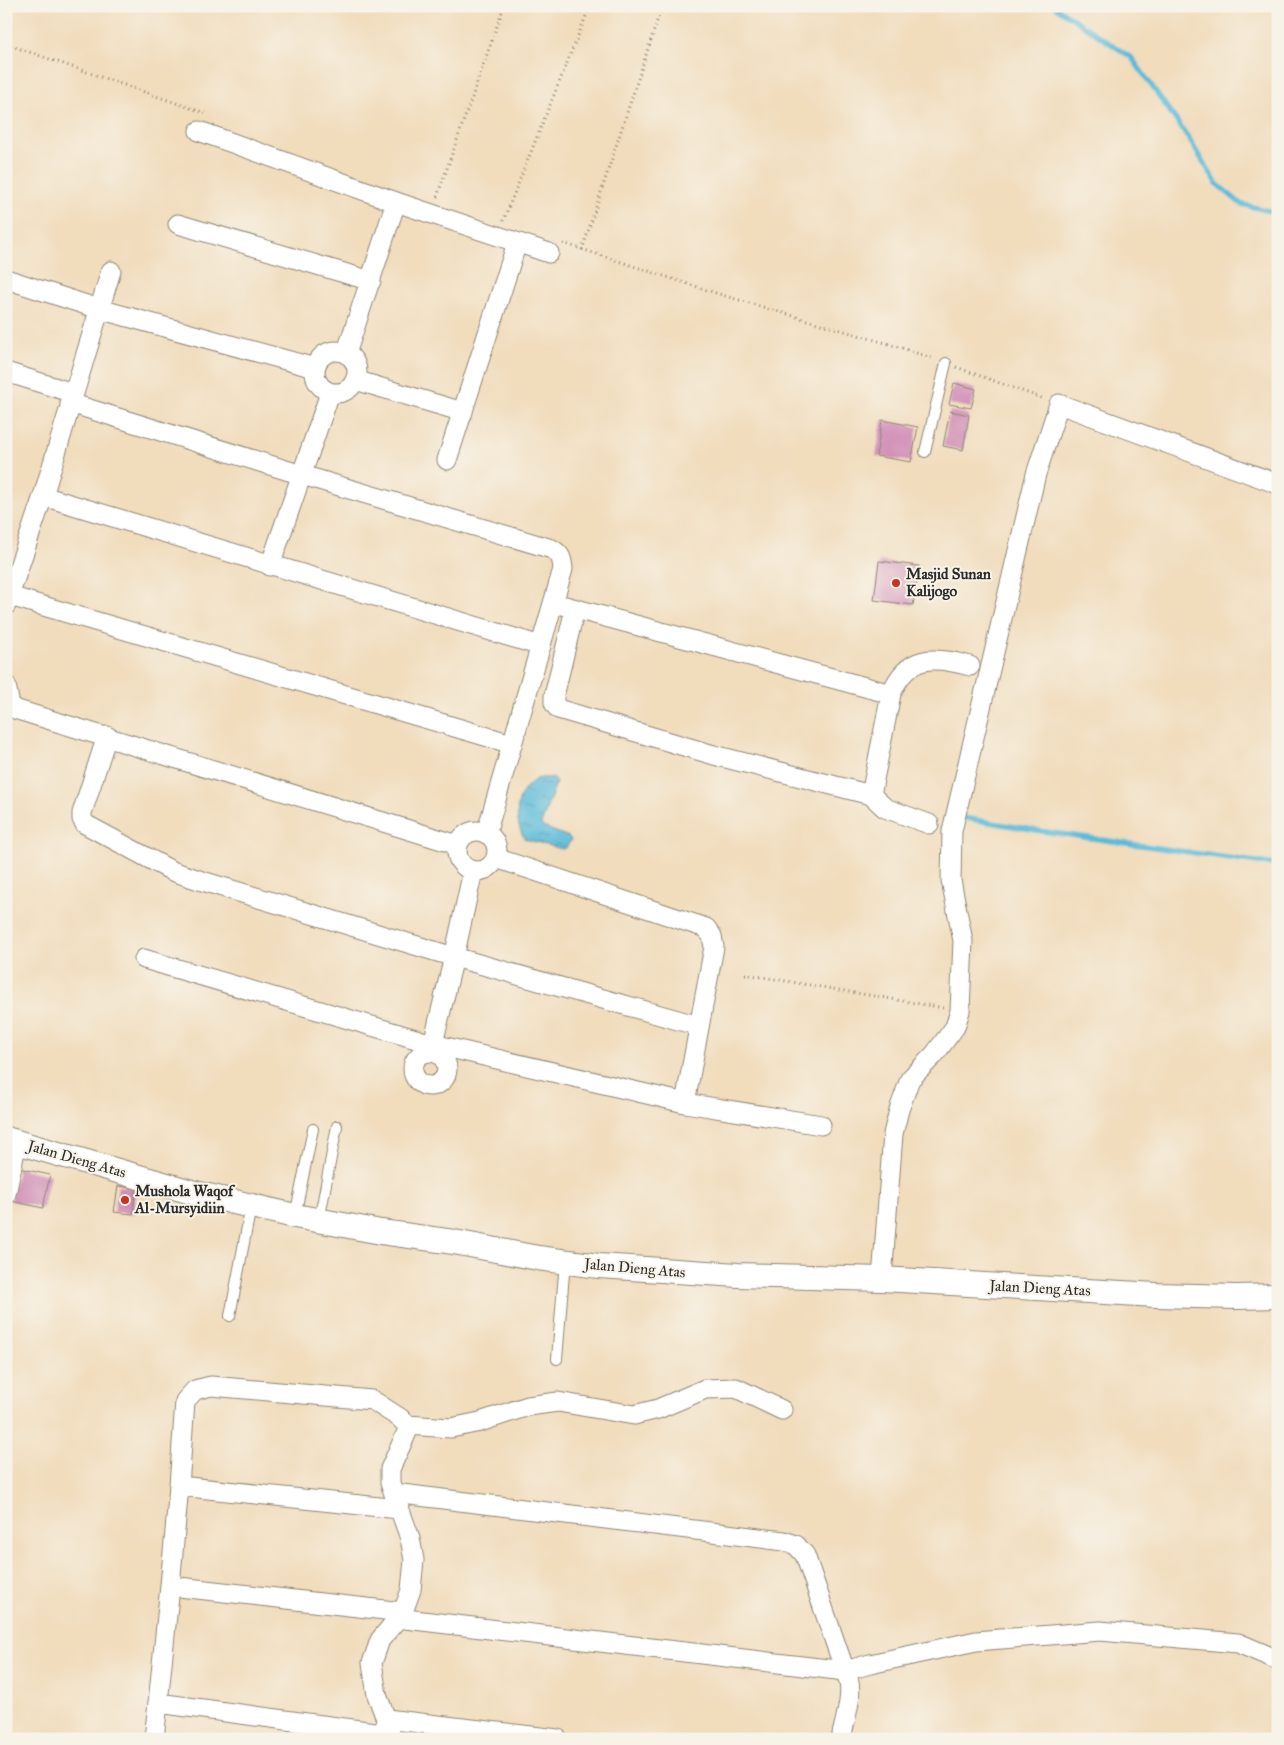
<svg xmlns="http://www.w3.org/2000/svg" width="1284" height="1745" viewBox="0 0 1284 1745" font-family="'IM FELL Great Primer',serif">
<defs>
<pattern id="water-ripples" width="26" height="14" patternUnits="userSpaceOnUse" patternTransform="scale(1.25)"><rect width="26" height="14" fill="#5bbbda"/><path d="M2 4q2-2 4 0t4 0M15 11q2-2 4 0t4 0" fill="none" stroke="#4b98b1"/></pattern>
</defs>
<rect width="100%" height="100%" fill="#f7f3e8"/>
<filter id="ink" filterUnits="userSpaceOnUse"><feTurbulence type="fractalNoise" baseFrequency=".02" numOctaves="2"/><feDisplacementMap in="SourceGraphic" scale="10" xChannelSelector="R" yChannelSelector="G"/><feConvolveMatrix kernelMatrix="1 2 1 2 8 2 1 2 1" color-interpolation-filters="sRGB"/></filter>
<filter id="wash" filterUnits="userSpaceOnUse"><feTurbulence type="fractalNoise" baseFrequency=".0096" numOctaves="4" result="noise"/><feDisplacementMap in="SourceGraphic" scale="20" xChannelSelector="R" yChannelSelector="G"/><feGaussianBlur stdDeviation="1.12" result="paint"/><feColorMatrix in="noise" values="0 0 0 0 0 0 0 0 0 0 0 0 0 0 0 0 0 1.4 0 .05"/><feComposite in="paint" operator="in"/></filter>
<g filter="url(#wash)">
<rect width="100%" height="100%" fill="#f1dcbc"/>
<path fill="url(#water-ripples)" stroke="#437382" d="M554,778L556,783L541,824L543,827L569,837L571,840L566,848L562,849L525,839C513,821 514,793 535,780C540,777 548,778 554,778Z"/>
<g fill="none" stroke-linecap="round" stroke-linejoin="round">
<g stroke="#5bbbda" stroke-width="5">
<polyline points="1054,6 1132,58 1185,133 1217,184 1241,204 1278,213"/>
<polyline points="965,818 1041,831 1278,865"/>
</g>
</g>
<g id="blocks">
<g fill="#d08cb6">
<polygon points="954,383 976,389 971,408 949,404"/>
<polygon points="950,411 969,415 963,450 943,446"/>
<polygon points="882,420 918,427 911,462 876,456"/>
<polygon points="879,561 919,566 913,605 874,600"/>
<polygon points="18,1168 50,1175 43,1208 11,1201"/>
<polygon points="118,1186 136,1189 133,1214 114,1212"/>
</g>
</g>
</g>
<g filter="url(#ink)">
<use href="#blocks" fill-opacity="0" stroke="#8e8474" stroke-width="1"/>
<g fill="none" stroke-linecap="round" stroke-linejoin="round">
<defs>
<g id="service">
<polyline points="925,452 946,363"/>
<polyline points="295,1216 313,1129"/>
<polyline points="319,1221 337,1126"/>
<polyline points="230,1316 251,1206"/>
<polyline points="557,1359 565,1261"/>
</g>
<g id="minor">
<polyline points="199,131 396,202 549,253"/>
<polyline points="178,224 371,281"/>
<polyline points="6,279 99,309 315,368"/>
<circle cx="336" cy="372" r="21"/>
<polyline points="346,354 396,202"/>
<polyline points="6,372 73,393"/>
<polyline points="355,380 463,412"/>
<path d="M70,403L302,475L552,549C561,554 562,559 563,569L486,834"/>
<polyline points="447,460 517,243"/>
<polyline points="43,496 111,271"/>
<polyline points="270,566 330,393"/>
<polyline points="6,595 512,744"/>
<polyline points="6,605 43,496 541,646"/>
<polyline points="565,606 891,694"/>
<polyline points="575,609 554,696 554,703 558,709 714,755 871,795 885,808 929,824"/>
<polyline points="6,685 9,700 6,709"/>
<polyline points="8,707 458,845"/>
<polyline points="107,736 82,813 82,819 85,824 172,871 199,880 454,957 699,1026"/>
<path d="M871,795L891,694C907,654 934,656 970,666"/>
<circle cx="477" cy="851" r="20"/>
<polyline points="496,858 706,928 712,936 714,947 685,1103"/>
<polyline points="144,959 433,1044 685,1103 821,1125"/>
<polyline points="431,1052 454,957 473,871"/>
<circle cx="430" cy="1069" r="17"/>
<polyline points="6,1194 17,1142"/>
<polyline points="882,1279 893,1134 899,1110 910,1079 934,1055 955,1027 960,1011 963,941 951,880 952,831 1036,474 1059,404 1278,484"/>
<polyline points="407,1425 451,1428 480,1422 528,1406 558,1402 634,1415 658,1409 705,1389 736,1388 782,1410"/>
<polyline points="179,1486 185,1401 195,1390 211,1386 372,1400 400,1418 407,1425 407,1432 390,1469 390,1483 410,1538 414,1560 411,1590 403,1612 380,1640 372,1663 377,1695 389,1727 391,1739"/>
<polyline points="394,1493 784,1541 796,1545 805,1555 845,1671 870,1664 976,1641 1100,1631 1238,1643 1278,1660"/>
<polyline points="170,1586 179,1486 399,1509"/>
<path d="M397,1618L845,1671C856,1690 845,1718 841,1739"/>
<polyline points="158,1703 170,1586 403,1612"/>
<polyline points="386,1719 558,1739"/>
<polyline points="154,1739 158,1703 390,1734"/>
</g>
<polyline id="tertiary" points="6,1139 195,1193 295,1216 381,1232 454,1242 538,1258 599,1266 738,1275 882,1279 1156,1295 1237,1297 1278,1296"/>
</defs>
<use href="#service" stroke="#8e8474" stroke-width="12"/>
<use href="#minor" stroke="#8e8474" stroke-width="21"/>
<use href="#tertiary" stroke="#8e8474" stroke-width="26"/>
<g stroke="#8e8474" stroke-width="3" stroke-dasharray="1 4" stroke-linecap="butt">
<polyline points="6,44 205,113"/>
<polyline points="437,197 504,6"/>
<polyline points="503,221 590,6"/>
<polyline points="563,243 722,295 899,347 934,359"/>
<polyline points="582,250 662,6"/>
<polyline points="956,367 1044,399"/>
<polyline points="745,974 944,1008"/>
</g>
<use href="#service" stroke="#fff" stroke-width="10"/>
<use href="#minor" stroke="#fff" stroke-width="19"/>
<use href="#tertiary" stroke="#fff" stroke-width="24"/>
</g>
</g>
<g fill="#c8321e" stroke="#f7f3e8" stroke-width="2">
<circle cx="896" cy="583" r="5"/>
<circle cx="125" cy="1200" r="5"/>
</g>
<g text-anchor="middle" stroke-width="4" stroke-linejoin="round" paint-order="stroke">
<g font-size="15" font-weight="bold" fill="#2b2b2b" stroke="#f7f3e8" text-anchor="start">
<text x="906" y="579">Masjid Sunan<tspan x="906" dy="17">Kalijogo</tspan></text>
<text x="135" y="1196">Mushola Waqof<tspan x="135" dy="17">Al-Mursyidiin</tspan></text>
</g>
<g font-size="15" fill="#2b2b2b" stroke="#f7f3e8">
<text transform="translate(77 1159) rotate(16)" y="5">Jalan Dieng Atas</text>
<text transform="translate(635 1268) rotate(5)" y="5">Jalan Dieng Atas</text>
<text transform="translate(1040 1288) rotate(3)" y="5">Jalan Dieng Atas</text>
</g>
</g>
<rect width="1284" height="1745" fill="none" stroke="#f7f3e8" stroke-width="25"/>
</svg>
